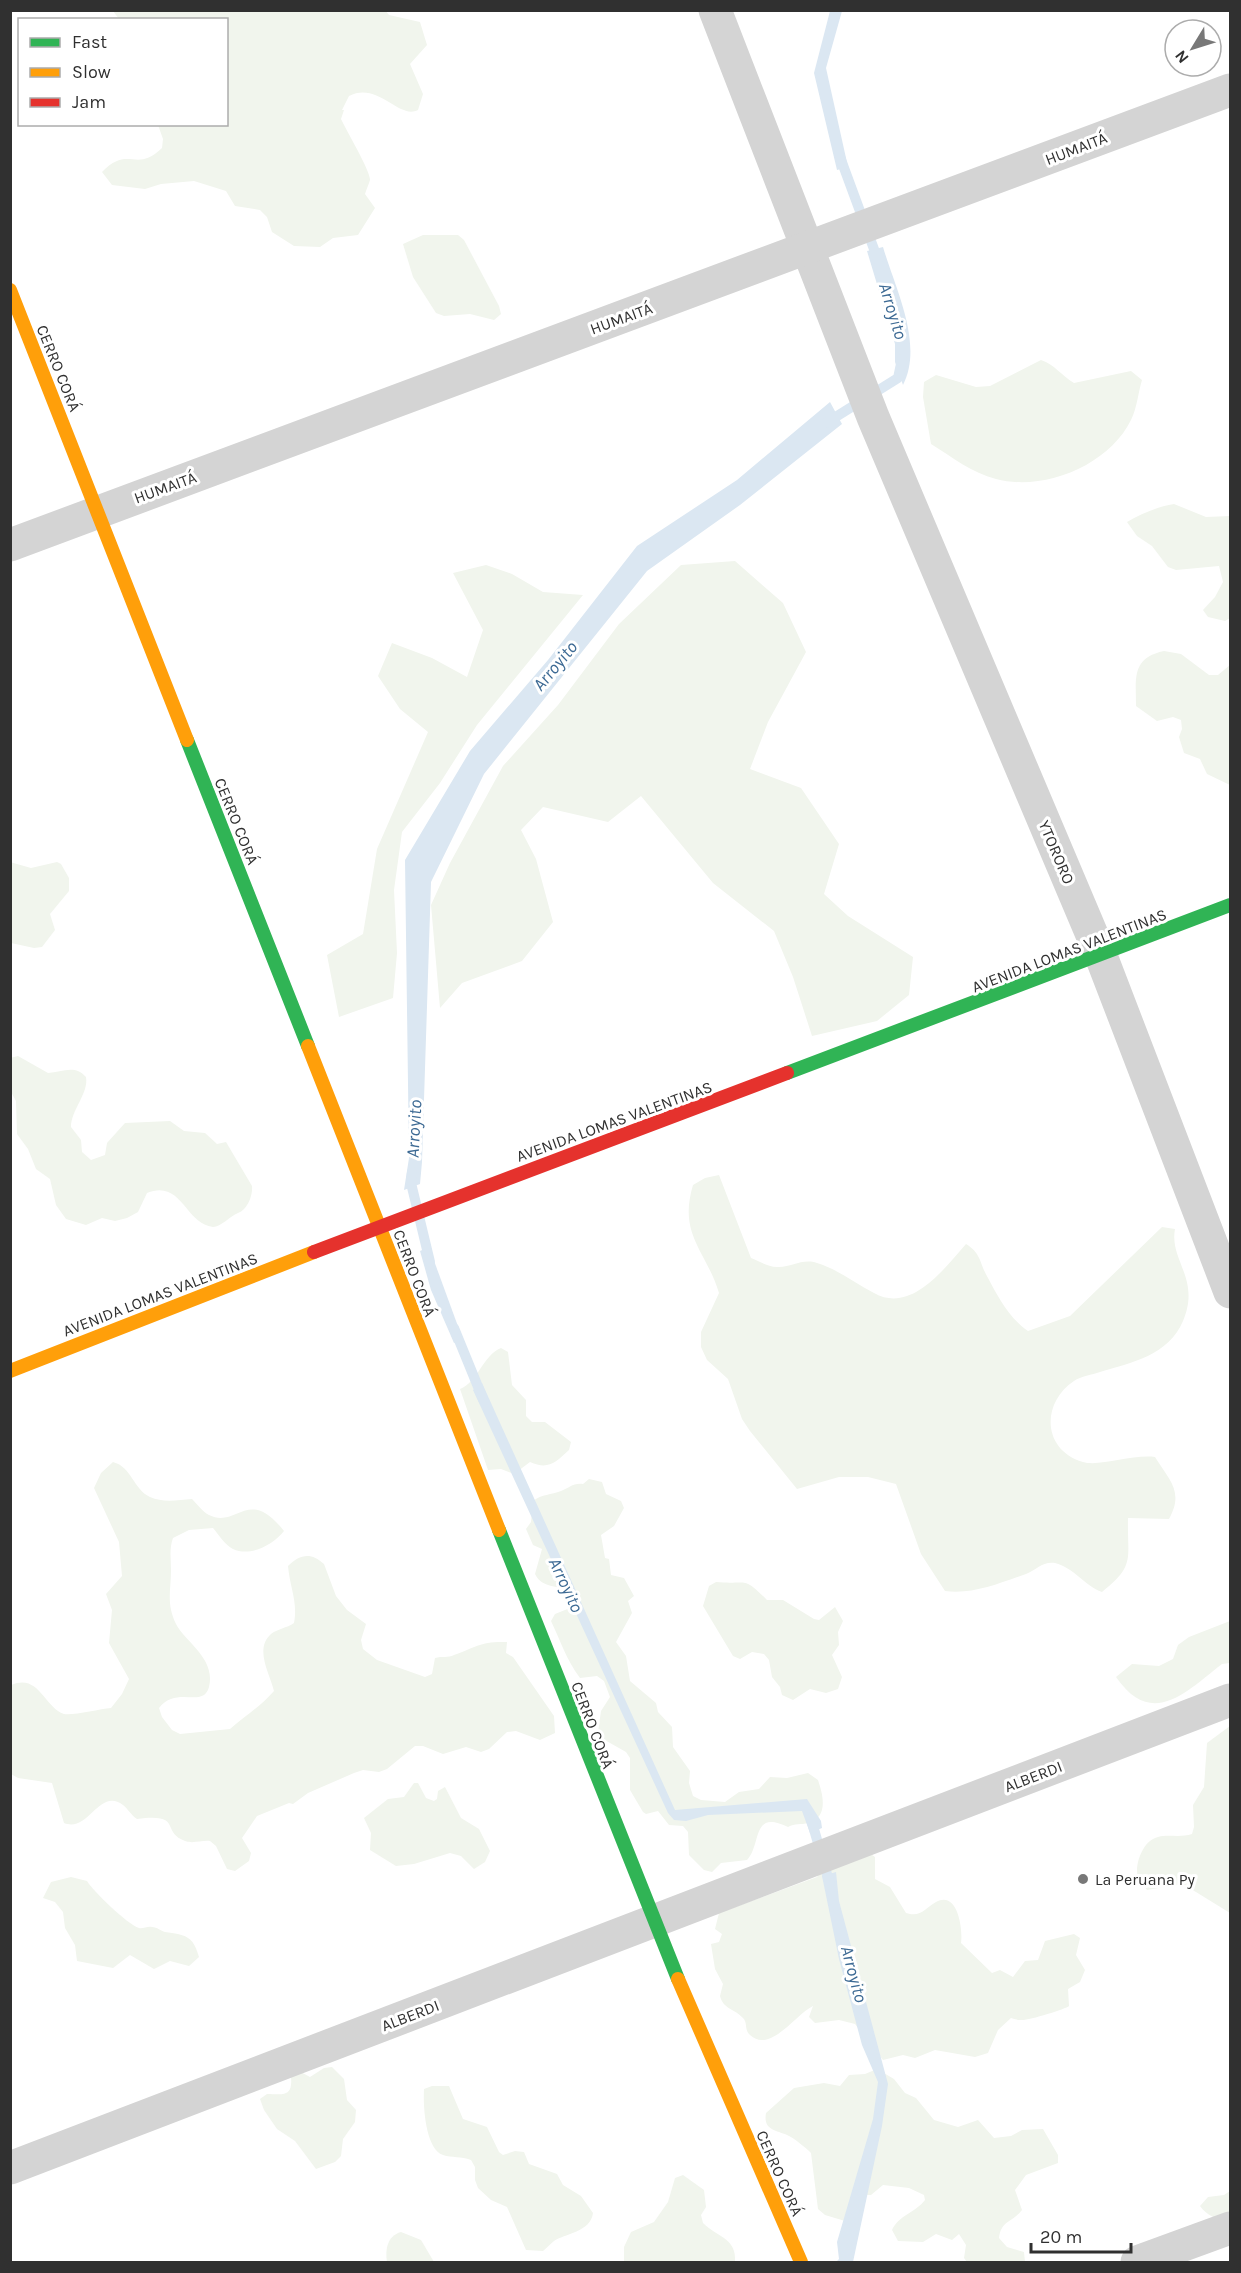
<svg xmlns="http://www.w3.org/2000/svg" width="1241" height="2273" viewBox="0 0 1241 2273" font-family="Karla,sans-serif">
<rect width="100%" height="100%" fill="#fff"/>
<g fill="#f1f5ed">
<path d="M113,11L385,10L389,15L420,22L427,45L410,64L423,94L418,110C399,120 378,81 349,96L342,110H344L341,119C346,130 371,172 370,180C369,184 366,190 365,194L375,208L358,235L333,238L320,247L294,246L272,232L267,217L260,210L235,206L226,191L194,181L161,184L145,189L112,185L102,172C129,144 135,174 162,148L163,139L158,125L226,124V20L119,19Z"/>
<polygon points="423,235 458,235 464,240 499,306 501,314 494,320 470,314 444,316 436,313 413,277 403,244"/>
<path d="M1041,360C1055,365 1061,375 1074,383L1131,371L1142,380C1138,393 1137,408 1131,420C1109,465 1044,492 996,479C972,473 952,457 931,444L923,397L924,382L936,375L976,387L990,386Z"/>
<path d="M1174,504L1206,517L1230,516V618L1225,621L1208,617L1203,610L1215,597L1223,582L1219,566L1176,570L1168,567L1152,546L1137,536L1127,522C1141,514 1159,506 1174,504Z"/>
<polygon points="735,561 783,603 806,652 768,722 750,769 801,788 839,844 824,894 848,916 913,957 909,995 877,1021 812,1036 793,977 774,931 713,883 641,796 608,822 543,807 521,830 536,859 553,922 522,961 462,983 440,1008 431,905 450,863 503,766 558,705 619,624 681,565"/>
<polygon points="486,565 512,574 543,592 583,595 477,725 440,783 402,832 394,890 397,953 393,998 339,1017 327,955 363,934 377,849 428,732 400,709 378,676 392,643 432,658 467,677 483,630 453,573"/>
<path d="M1164,651L1181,654L1209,675H1218L1230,665V785L1207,774L1200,759L1184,753L1179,737L1182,729L1181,720L1173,717L1157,721L1136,706C1136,679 1131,658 1164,651Z"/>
<polygon points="10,862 31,868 57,862 61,864 69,878 69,891 50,914 55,930 42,947 34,948 11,943"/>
<path d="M18,1056L48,1073C62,1072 75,1064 86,1077C89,1093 71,1110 71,1127L81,1140L82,1152L91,1160L105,1155L107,1143L125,1123L170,1121L184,1131L205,1133L217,1144L226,1142L252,1186C253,1196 247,1210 238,1213C230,1216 221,1227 213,1227C185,1224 182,1179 147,1193L138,1212L127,1218L115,1221L102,1218L86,1225L66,1219L56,1205L50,1179L36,1169L28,1149L17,1134L16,1101L11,1092L10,1058Z"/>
<path d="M719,1175L751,1258C759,1261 768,1267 777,1267C791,1268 802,1258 817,1263C837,1269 855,1283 874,1293C911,1314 944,1269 966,1244C982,1254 979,1263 988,1278C998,1297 1010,1319 1028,1331L1070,1316L1162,1227L1175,1229C1169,1260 1201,1279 1183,1321C1169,1355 1131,1363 1100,1372C1092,1375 1081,1376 1074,1381C1041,1403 1042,1450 1083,1462C1099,1467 1133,1454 1155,1457C1170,1481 1184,1492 1169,1519L1128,1518C1127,1559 1136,1565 1102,1592C1085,1586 1073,1567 1055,1563C1043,1561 1036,1570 1026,1574C1000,1583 972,1595 945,1591L921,1554L896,1484L868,1477H839L797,1489L750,1431L742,1419L728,1379L707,1360L701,1347V1332L719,1293C706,1250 678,1235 693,1185L705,1178Z"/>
<path d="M501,1348L508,1352L512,1385L526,1400V1416L532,1422H545L571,1442L569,1450C555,1463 548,1470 530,1462L514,1474L501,1469L488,1470L460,1389C478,1382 483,1355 501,1348Z"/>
<path d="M113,1462C132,1467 133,1489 150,1497C163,1503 178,1500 192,1499C197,1504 203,1512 209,1515C237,1529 248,1485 284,1531C273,1545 250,1557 233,1549C225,1545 219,1535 213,1528L189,1530L173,1538C169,1549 171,1559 171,1570C171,1591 166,1603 176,1624C185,1642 216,1658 209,1687C203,1709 177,1685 159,1708L162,1717L172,1730L180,1734L230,1729C245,1716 261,1706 274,1691C270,1674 254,1649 271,1634C277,1629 287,1628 294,1623C298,1602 290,1588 288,1566C300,1554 311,1552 324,1564L336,1596L347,1610L366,1624L361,1640L363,1649L377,1660L425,1677L432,1674L435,1658C442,1656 448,1658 454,1655C476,1647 481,1641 507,1642L506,1653L513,1657L554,1716L555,1733L540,1740L516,1731L507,1732L489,1749L481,1752L466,1747L443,1754L423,1746H415L387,1769L379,1772L363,1770L354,1773L308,1793L293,1804L289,1803L257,1816L242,1838L251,1853L249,1861L235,1871L227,1869L216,1846L210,1841C202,1840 193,1844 185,1841C160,1832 184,1813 137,1819C131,1815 128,1809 123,1805C99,1787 89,1833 64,1823L52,1783L18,1778L11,1774V1685C39,1673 44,1707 64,1714C72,1716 99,1709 111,1708L122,1694L129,1679L109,1643L112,1610L106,1594L122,1576L119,1542L94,1488L101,1473Z"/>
<path d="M589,1479L602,1482L606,1494L621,1501L624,1508L614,1526L601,1535L605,1558L609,1559L611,1575L624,1578L634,1596L628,1601L632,1613L616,1642L626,1656L630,1681L656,1703L658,1712L672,1727L673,1747L690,1771L689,1783L693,1796L701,1800L725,1802L739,1792L759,1789L770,1777L787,1778L808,1773L818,1780C823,1795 829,1817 808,1823C801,1825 795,1823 788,1827C751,1809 762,1844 747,1860L721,1863L712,1872L704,1870L689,1855L688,1832L683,1826L669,1825L658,1811L646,1814L643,1812L630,1790V1758L626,1752L603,1739L598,1732L601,1711L610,1697L604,1681L597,1676L580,1678C566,1659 561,1642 551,1621L555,1614L570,1608L569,1595C557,1582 543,1590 535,1574L542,1549L533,1545L526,1529L531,1522L533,1501C542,1494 551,1495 561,1491C570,1488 572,1483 583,1484Z"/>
<path d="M716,1582C749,1585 742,1575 767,1600H783L814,1619L819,1620L835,1607L843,1621L838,1632L839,1645L832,1655L842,1677L838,1689L826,1693L810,1689L793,1700L782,1695L780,1687L772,1677L769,1660L764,1654L752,1652L740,1659L733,1656L703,1606L709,1586Z"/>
<path d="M1230,1621V1663L1222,1664C1186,1692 1152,1729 1116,1677L1132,1664L1159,1666L1173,1659L1178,1645L1189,1637Z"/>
<path d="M1230,1726V1913L1183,1884L1147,1890C1145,1887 1140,1882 1138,1878C1134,1865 1143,1840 1158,1837C1168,1834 1180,1838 1192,1834L1194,1827L1193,1805L1204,1787L1207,1743Z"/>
<polygon points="414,1783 418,1783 426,1798 434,1801 437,1799 438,1791 445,1787 461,1818 479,1829 490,1851 485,1862 474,1869 461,1856 450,1853 414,1864 396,1866 370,1850 371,1833 364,1818 388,1799 404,1797"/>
<path d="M868,1852L875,1857V1879L890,1887L906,1913C921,1918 925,1908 936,1902C958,1890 963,1930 961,1943L992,1973L1000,1970L1013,1977L1025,1961L1038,1960L1045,1941L1074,1934L1080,1938L1076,1955L1085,1970L1080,1982L1068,1989L1069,2006C1066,2009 1027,2021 1021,2020C1017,2020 1014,2019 1011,2018L998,2030L988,2053L975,2057L935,2050L915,2058L903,2055L883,2060L855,2024L839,2020L815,2023L809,2017L813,2006C796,2014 770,2054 750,2035C744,2030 748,2023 743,2018C735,2009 723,2009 720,1996L723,1984L715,1969L711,1944L719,1942L722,1934L715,1929L719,1913L817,1877L824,1866Z"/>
<path d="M71,1877L87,1881C93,1891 127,1924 139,1928C143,1929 147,1926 152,1927C157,1927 161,1931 165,1932C185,1935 193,1935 199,1957L189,1966L170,1961L154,1969L130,1955L113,1968L77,1961L75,1945L65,1928L63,1912L55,1902L43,1898L51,1882Z"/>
<path d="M332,2067L344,2079L347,2100L356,2110L355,2122L343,2139L341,2156L335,2162L316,2169L295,2141L277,2129L264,2110L260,2099L267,2094C282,2094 293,2098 291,2077L299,2071L310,2077L324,2068Z"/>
<path d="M877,2069L894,2079L905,2093L916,2098L934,2120L958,2127L978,2120L994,2138L1011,2136L1022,2130L1043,2129L1058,2155V2163L1026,2175L1015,2190L1022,2210C1013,2222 1001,2220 999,2238L1007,2247L1024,2252L1025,2262H967L964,2258L966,2245L959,2234L952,2240L936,2234L923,2242L898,2241L892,2230C899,2215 915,2213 925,2200L924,2195L909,2188L883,2185L871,2195H859L845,2221L825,2215L818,2209L811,2153C806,2148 793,2137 787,2135C775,2130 763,2130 766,2113L794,2088L824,2083L840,2086L849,2075L865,2074Z"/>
<path d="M432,2086H449L463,2119L487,2127L499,2152L503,2155L515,2151L524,2152L529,2164L557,2174L563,2185L581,2196L593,2213C591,2232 564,2234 554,2241C550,2244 547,2248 543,2251L526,2250L507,2207L491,2200L478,2188L475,2180V2167L471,2160C461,2156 452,2158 443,2155C425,2149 423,2104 424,2089Z"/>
<path d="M683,2175L704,2190L706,2207L701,2215L703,2223C717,2237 737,2238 735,2262H624V2247L631,2232L654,2222L668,2202L675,2178Z"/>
<path d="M1230,2191V2220C1219,2221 1207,2216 1200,2206L1208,2197L1224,2195Z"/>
<path d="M401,2232L421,2240L434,2262H387C385,2250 387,2236 401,2232Z"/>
</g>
<g fill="#dbe7f2">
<polygon points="830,11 842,11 826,68 848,167 837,170 814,73"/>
<path d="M883,247C895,288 924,344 903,385L895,362V344L867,251Z"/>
<polygon points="830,402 842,424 740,505 647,571 484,774 431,882 422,1162 420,1184 404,1190 409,1158 405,860 470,751 548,660 637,546 737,480"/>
<polygon points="429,1247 463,1340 454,1343 431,1290 420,1251"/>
<polygon points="482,1383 675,1810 807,1799 821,1821 822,1828 810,1833 802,1811 708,1815 686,1821 674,1820 668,1813 473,1390"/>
<polygon points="836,1872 839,1901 888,2084 882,2126 853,2262 836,2262 839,2259 837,2242 873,2119 878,2082 862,2045 839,1959 822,1876"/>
</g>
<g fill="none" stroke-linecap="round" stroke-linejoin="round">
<g stroke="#dbe7f2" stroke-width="10">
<polyline points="840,157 878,260"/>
<polyline points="826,423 898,378 902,359"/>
<polyline points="412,1172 411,1183 430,1262"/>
<polyline points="454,1328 483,1399"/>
<polyline points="811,1819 831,1888"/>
</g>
<g stroke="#d4d4d4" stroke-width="33">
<polyline points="715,10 873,417 1101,956 1230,1292"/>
<polyline points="10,545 1230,90"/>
<polyline points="10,2168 1230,1700"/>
<polyline points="1137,2262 1230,2228"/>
</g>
<g stroke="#30b455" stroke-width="14">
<polyline points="187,740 308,1046"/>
<polyline points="787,1073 1230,905"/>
<polyline points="499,1530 678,1979"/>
</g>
<g stroke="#ff9f0a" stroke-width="14">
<polyline points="10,290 187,740"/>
<polyline points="308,1046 499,1530"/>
<polyline points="10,1371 314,1252"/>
<polyline points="678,1979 801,2262"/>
</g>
<polyline stroke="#e5322d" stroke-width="14" points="314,1252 787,1073"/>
</g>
<circle fill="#787878" stroke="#fff" stroke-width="2" cx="1083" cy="1879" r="6"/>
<g text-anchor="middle" stroke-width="6" stroke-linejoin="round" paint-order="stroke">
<g font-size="16" fill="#303030" stroke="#fff">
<text transform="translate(1076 148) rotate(-21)" y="6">HUMAITÁ</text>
<text transform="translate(621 318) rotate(-20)" y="6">HUMAITÁ</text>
<text transform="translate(59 368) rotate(68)" y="6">CERRO CORÁ</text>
<text transform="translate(165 487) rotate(-20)" y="6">HUMAITÁ</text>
<text transform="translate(237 821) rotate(68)" y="6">CERRO CORÁ</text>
<text transform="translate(1057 852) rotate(67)" y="6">YTORORO</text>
<text transform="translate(1069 950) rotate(-21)" y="6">AVENIDA LOMAS VALENTINAS</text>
<text transform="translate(614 1121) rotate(-20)" y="6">AVENIDA LOMAS VALENTINAS</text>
<text transform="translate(415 1273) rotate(69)" y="6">CERRO CORÁ</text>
<text transform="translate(160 1294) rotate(-21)" y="6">AVENIDA LOMAS VALENTINAS</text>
<text transform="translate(593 1725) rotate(69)" y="6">CERRO CORÁ</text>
<text transform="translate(1033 1776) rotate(-21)" y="6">ALBERDI</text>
<text transform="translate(410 2015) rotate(-21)" y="6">ALBERDI</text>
<text transform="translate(780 2173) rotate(66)" y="6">CERRO CORÁ</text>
</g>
<g font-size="16" fill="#303030" stroke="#fff" text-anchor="start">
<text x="1095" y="1885">La Peruana Py</text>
</g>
<g font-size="18" font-style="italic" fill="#3d6a94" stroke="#fff">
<text transform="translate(893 311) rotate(73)" y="6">Arroyito</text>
<text transform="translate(555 666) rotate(-50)" y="6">Arroyito</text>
<text transform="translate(414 1129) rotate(-87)" y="6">Arroyito</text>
<text transform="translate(566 1585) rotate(65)" y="6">Arroyito</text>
<text transform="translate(854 1974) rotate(75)" y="6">Arroyito</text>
</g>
</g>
<rect width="1241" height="2273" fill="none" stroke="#303030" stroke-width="24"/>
<rect x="18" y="18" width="210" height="108" fill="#ffffff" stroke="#acacac" stroke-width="1.5"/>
<rect x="30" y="38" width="30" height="9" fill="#30b455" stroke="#acacac" stroke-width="1.5"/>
<text x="72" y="48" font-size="18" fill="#303030">Fast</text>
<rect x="30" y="68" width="30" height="9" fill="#ff9f0a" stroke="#acacac" stroke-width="1.5"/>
<text x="72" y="78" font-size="18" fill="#303030">Slow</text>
<rect x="30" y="98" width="30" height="9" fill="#e5322d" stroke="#acacac" stroke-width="1.5"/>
<text x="72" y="108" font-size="18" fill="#303030">Jam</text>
<g transform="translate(1193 48) rotate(232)"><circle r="28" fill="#ffffff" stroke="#acacac" stroke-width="1.5"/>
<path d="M0-4.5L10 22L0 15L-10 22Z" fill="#787878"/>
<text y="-9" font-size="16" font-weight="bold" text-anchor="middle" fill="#303030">N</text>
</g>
<path d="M1031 2243v9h100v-9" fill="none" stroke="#303030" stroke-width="3"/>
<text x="1040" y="2243" font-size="18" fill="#303030" stroke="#ffffff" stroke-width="4.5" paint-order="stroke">20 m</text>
</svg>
